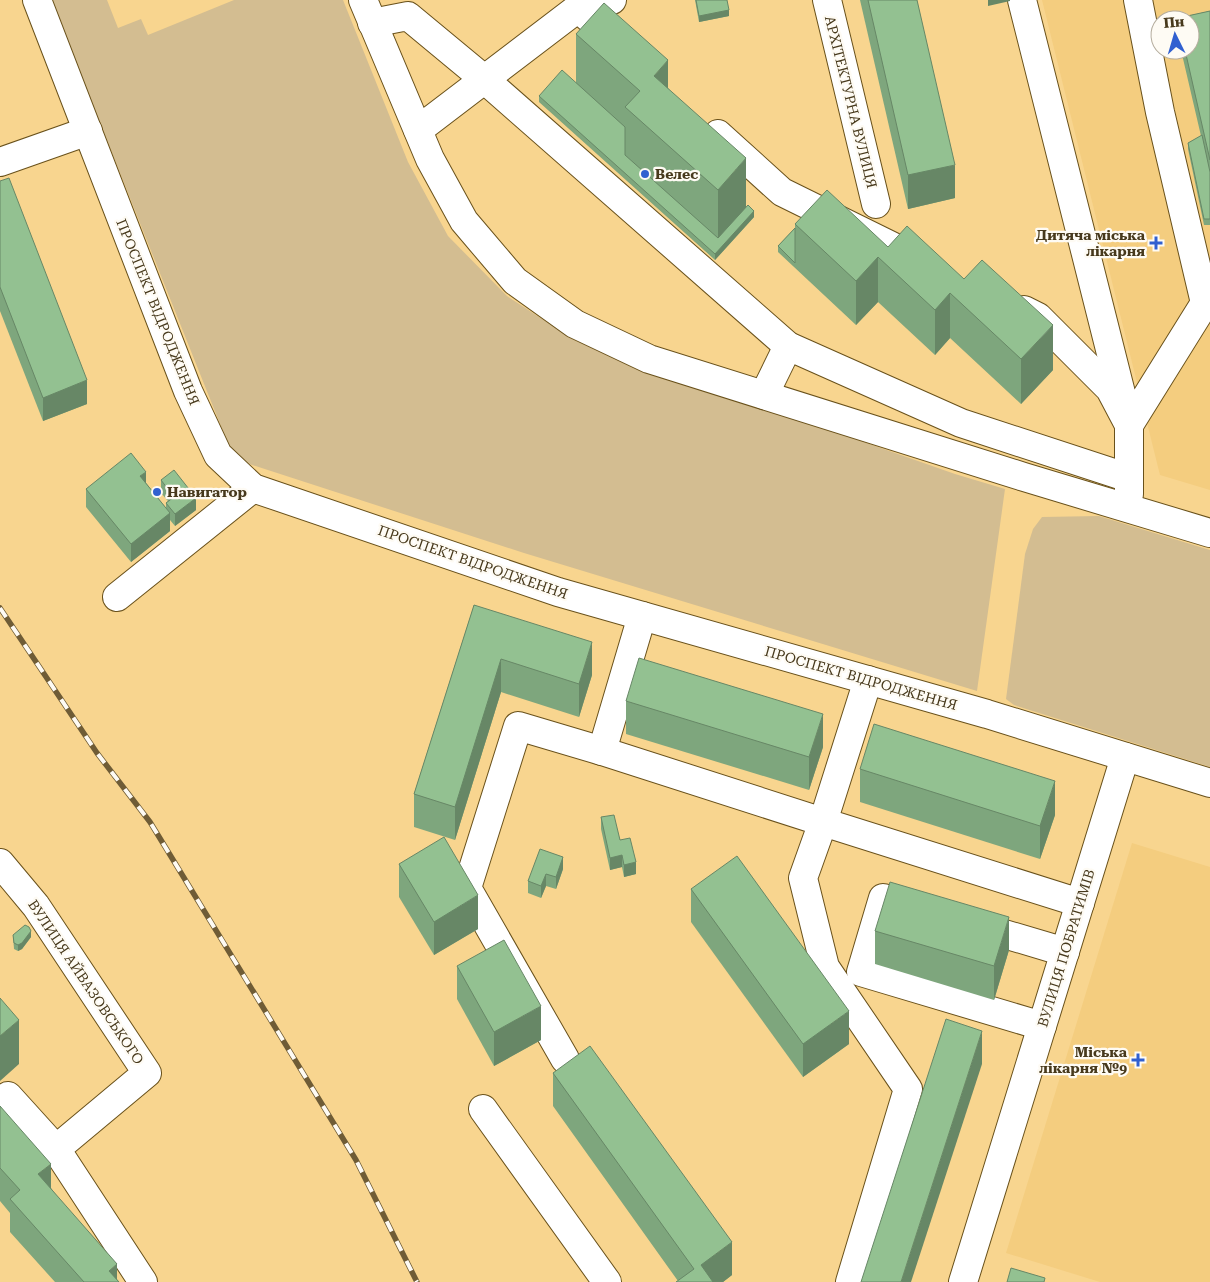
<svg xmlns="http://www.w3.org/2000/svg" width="1210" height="1282" viewBox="0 0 1210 1282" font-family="'Roboto Serif',serif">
<rect width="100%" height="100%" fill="#f8d58f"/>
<g fill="#f4cd7f" fill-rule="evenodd">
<path d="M1042,0H1210V490L1160,475ZM1160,20H1190V50H1160Z"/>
<polygon points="1132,843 1210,867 1210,1282 1100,1282 1006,1253"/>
</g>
<g fill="#d3bd91">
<polygon points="51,0 107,0 118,28 141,19 148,35 234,0 343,0 408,162 448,236 507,296 576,341 955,474 1005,489 977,691 524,553 246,463 228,444"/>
<polygon points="1099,516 1210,550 1210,767 1014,705 1006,699 1025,554 1033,529 1042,517"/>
</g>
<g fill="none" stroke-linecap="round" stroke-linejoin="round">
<defs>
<g id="minor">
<polyline points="827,0 876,204"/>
<polyline points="1022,0 1129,425 1205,303 1160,112 1138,0"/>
<polyline points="578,8 618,44"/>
<polyline points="372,23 408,16 484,79 788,346 961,423 1129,478"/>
<polyline points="418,130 578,8 612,0"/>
<polyline points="718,134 782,192 922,261"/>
<polyline points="0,162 88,131"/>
<polyline points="1024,310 1038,317 1110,389 1129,425 1129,494"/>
<polyline points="764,395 788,346"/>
<polyline points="117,597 253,488"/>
<polyline points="642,616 602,751 823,822 803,878 825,967 908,1089 850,1282"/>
<polyline points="868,680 823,822 1080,903"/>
<polyline points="0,863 36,906 147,1073 56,1149 143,1282"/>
<polyline points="921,909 883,898 861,972 1042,1026"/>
<polyline points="974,925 1065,952"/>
<polyline points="565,1059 467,888 518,726 602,751"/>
<polyline points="8,1096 56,1149"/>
<polyline points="483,1109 607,1282"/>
<polyline points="963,1282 1125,757"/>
</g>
<g id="major">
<polyline points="37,0 188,391 218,455 253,488 558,592 987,714 1210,783"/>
<polyline points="363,0 430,159 464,221 515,281 575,324 649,359 1024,477 1210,533"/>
</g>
</defs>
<use href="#minor" stroke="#69511b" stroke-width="30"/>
<use href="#major" stroke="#69511b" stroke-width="30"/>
<use href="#minor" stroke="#fff" stroke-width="28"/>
<use href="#major" stroke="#fff" stroke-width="28"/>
<defs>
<polyline id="rail" points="0,608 97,753 150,822 356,1160 417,1282"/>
</defs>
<use href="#rail" stroke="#6f5c36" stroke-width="5.5"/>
<use href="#rail" stroke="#fefbf4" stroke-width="4" stroke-dasharray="11" stroke-linecap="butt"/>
</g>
<g fill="#7ea67d">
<polygon points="695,0 727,0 729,16 699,22"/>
<polygon points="860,0 917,0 955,198 908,209"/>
<polygon points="1210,11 1210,225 1204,225 1188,149 1188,143 1201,136 1181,50 1190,50 1190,20 1178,20 1178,18"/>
<polygon points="576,34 668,88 746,207 754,217 715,260 539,102 539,96 576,83"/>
<polygon points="0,181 87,404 43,421 0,311"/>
<polygon points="795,224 888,247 1053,370 1021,404 950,338 935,355 878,302 856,325 778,252 778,246 795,228"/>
<polygon points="161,480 196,510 175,526 170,520 170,531 131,562 86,507 86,489 146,483 166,508 166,503 168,501 161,493"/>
<polygon points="474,605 592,675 579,717 501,692 455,840 414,827 414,794"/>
<polygon points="626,701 823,747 809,790 626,734"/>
<polygon points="860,769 1055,815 1040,859 860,802"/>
<polygon points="601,817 620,840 636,874 624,877 622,867 610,870 601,829"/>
<polygon points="563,857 563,869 556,889 546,886 541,898 528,893 528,881"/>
<polygon points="399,864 478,929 434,955 399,897"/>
<polygon points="691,889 849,1044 803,1077 691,922"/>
<polygon points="875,931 1009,950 994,1000 875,964"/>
<polygon points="13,935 31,937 22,949 18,951 14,949"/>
<polygon points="457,966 541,1040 494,1066 457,999"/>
<polygon points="553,1073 732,1275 723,1282 676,1282 678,1281 553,1106"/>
<polygon points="0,1106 51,1188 119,1282 55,1282 10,1232 10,1213 0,1201"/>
</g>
<g fill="#678766">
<polygon points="988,0 1010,0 1010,1 988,6"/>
<polygon points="729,10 729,16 699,22 699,16"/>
<polygon points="668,60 668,115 654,76"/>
<polygon points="746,158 746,213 718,244 718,190"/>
<polygon points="955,165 955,198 908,209 908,175"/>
<polygon points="754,211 754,217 715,260 715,254"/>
<polygon points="878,257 878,302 856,325 856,281"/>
<polygon points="950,293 950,338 935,355 935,310"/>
<polygon points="1053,325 1053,370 1021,404 1021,359"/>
<polygon points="87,380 87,404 43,421 43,398"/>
<polygon points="146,472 146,490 140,476"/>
<polygon points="196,498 196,510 175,526 175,514"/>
<polygon points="170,513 170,531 131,562 131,544"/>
<polygon points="592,642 592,675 579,717 579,684"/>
<polygon points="501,659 501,692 455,840 455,807"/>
<polygon points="823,714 823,747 809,790 809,757"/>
<polygon points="1055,781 1055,815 1040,859 1040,826"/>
<polygon points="622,855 622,867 610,870 610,858"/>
<polygon points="563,857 563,869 556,889 556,877"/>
<polygon points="636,862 636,874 624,877 624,865"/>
<polygon points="546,874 546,886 541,898 541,886"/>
<polygon points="478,895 478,929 434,955 434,922"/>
<polygon points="1009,917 1009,950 994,1000 994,966"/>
<polygon points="31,931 31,937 22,949 18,951 18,945"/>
<polygon points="541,1006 541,1040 494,1066 494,1032"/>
<polygon points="849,1011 849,1044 803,1077 803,1044"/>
<polygon points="19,1020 19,1064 0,1081 0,1036"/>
<polygon points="982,1031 982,1064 911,1282 901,1282"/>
<polygon points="51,1164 51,1197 38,1174"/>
<polygon points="732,1242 732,1275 723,1282 701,1282 701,1265"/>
<polygon points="117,1264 117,1282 109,1271"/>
</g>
<g fill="#93c191" stroke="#678766">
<polygon points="696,0 727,0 729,10 699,16"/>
<polygon points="868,0 917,0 955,165 908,175"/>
<polygon points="604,3 668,60 654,76 746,158 718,190 625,107 640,91 576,34"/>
<polygon points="1210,11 1210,160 1185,50 1190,50 1190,20 1178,20 1178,18"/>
<polygon points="562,70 625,127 625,155 718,238 748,205 754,211 715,254 539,96"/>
<polygon points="1202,135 1210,172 1210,219 1204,219 1188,143"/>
<polygon points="9,178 87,380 43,398 0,287 0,181"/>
<polygon points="827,190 888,247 907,226 964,279 982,260 1053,325 1021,359 950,293 935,310 878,257 856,281 795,224"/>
<polygon points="795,228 795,263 778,246"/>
<polygon points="131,453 146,472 140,476 170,513 131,544 86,489"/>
<polygon points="174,470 196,498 175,514 166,503 174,497 161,480"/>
<polygon points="474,605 592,642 579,684 501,659 455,807 414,794"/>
<polygon points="639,658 823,714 809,757 626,701"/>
<polygon points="874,724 1055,781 1040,826 860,769"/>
<polygon points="614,815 620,840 630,838 636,862 624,865 622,855 610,858 601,817"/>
<polygon points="444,837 478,895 434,922 399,864"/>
<polygon points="540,849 563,857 556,877 546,874 541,886 528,881"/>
<polygon points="737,856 849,1011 803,1044 691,889"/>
<polygon points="890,882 1009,917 994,966 875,931"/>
<polygon points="25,925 29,927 31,931 22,943 18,945 14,943 13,935"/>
<polygon points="504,940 541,1006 494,1032 457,966"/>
<polygon points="0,998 19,1020 0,1036"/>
<polygon points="946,1019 982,1031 901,1282 861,1282"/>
<polygon points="590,1046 732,1242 701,1265 713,1282 676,1282 694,1269 553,1073"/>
<polygon points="0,1106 51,1164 38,1174 117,1264 109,1271 119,1282 84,1282 10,1199 20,1190 0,1168"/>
<polygon points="1011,1268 1045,1278 1044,1282 1007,1282"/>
</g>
<g fill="#3160d0" stroke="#fefbf4" stroke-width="2">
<circle cx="645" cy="174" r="5"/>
<path d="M1153.5 235.5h5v5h5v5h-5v5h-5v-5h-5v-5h5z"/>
<circle cx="157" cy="492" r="5"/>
<path d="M1135.5 1052.5h5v5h5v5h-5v5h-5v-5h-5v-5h5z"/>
</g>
<g text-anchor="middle" stroke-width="4.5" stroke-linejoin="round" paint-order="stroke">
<g font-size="14" fill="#47391c" stroke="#fefbf4">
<text transform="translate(851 102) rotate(76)" y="5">АРХІТЕКТУРНА ВУЛИЦЯ</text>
<text transform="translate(158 312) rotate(68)" y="5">ПРОСПЕКТ ВІДРОДЖЕННЯ</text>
<text transform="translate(473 562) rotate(19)" y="5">ПРОСПЕКТ ВІДРОДЖЕННЯ</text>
<text transform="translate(861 678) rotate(16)" y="5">ПРОСПЕКТ ВІДРОДЖЕННЯ</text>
<text transform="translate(1066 948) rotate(-73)" y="5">ВУЛИЦЯ ПОБРАТИМІВ</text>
<text transform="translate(86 982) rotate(56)" y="5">ВУЛИЦЯ АЙВАЗОВСЬКОГО</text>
</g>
<g font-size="14" font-weight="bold" fill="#47391c" stroke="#fefbf4" text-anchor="start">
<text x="655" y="179">Велес</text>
<text x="1145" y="240" text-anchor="end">Дитяча міська<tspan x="1145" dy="16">лікарня</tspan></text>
<text x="167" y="497">Навигатор</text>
<text x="1127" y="1057" text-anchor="end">Міська<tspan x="1127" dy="16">лікарня №9</tspan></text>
</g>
</g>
<g transform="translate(1175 35) rotate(355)"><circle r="24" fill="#fefbf4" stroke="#b5ad9e"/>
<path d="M0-4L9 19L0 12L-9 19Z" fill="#3160d0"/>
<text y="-8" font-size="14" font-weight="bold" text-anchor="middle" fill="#47391c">Пн</text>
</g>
</svg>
